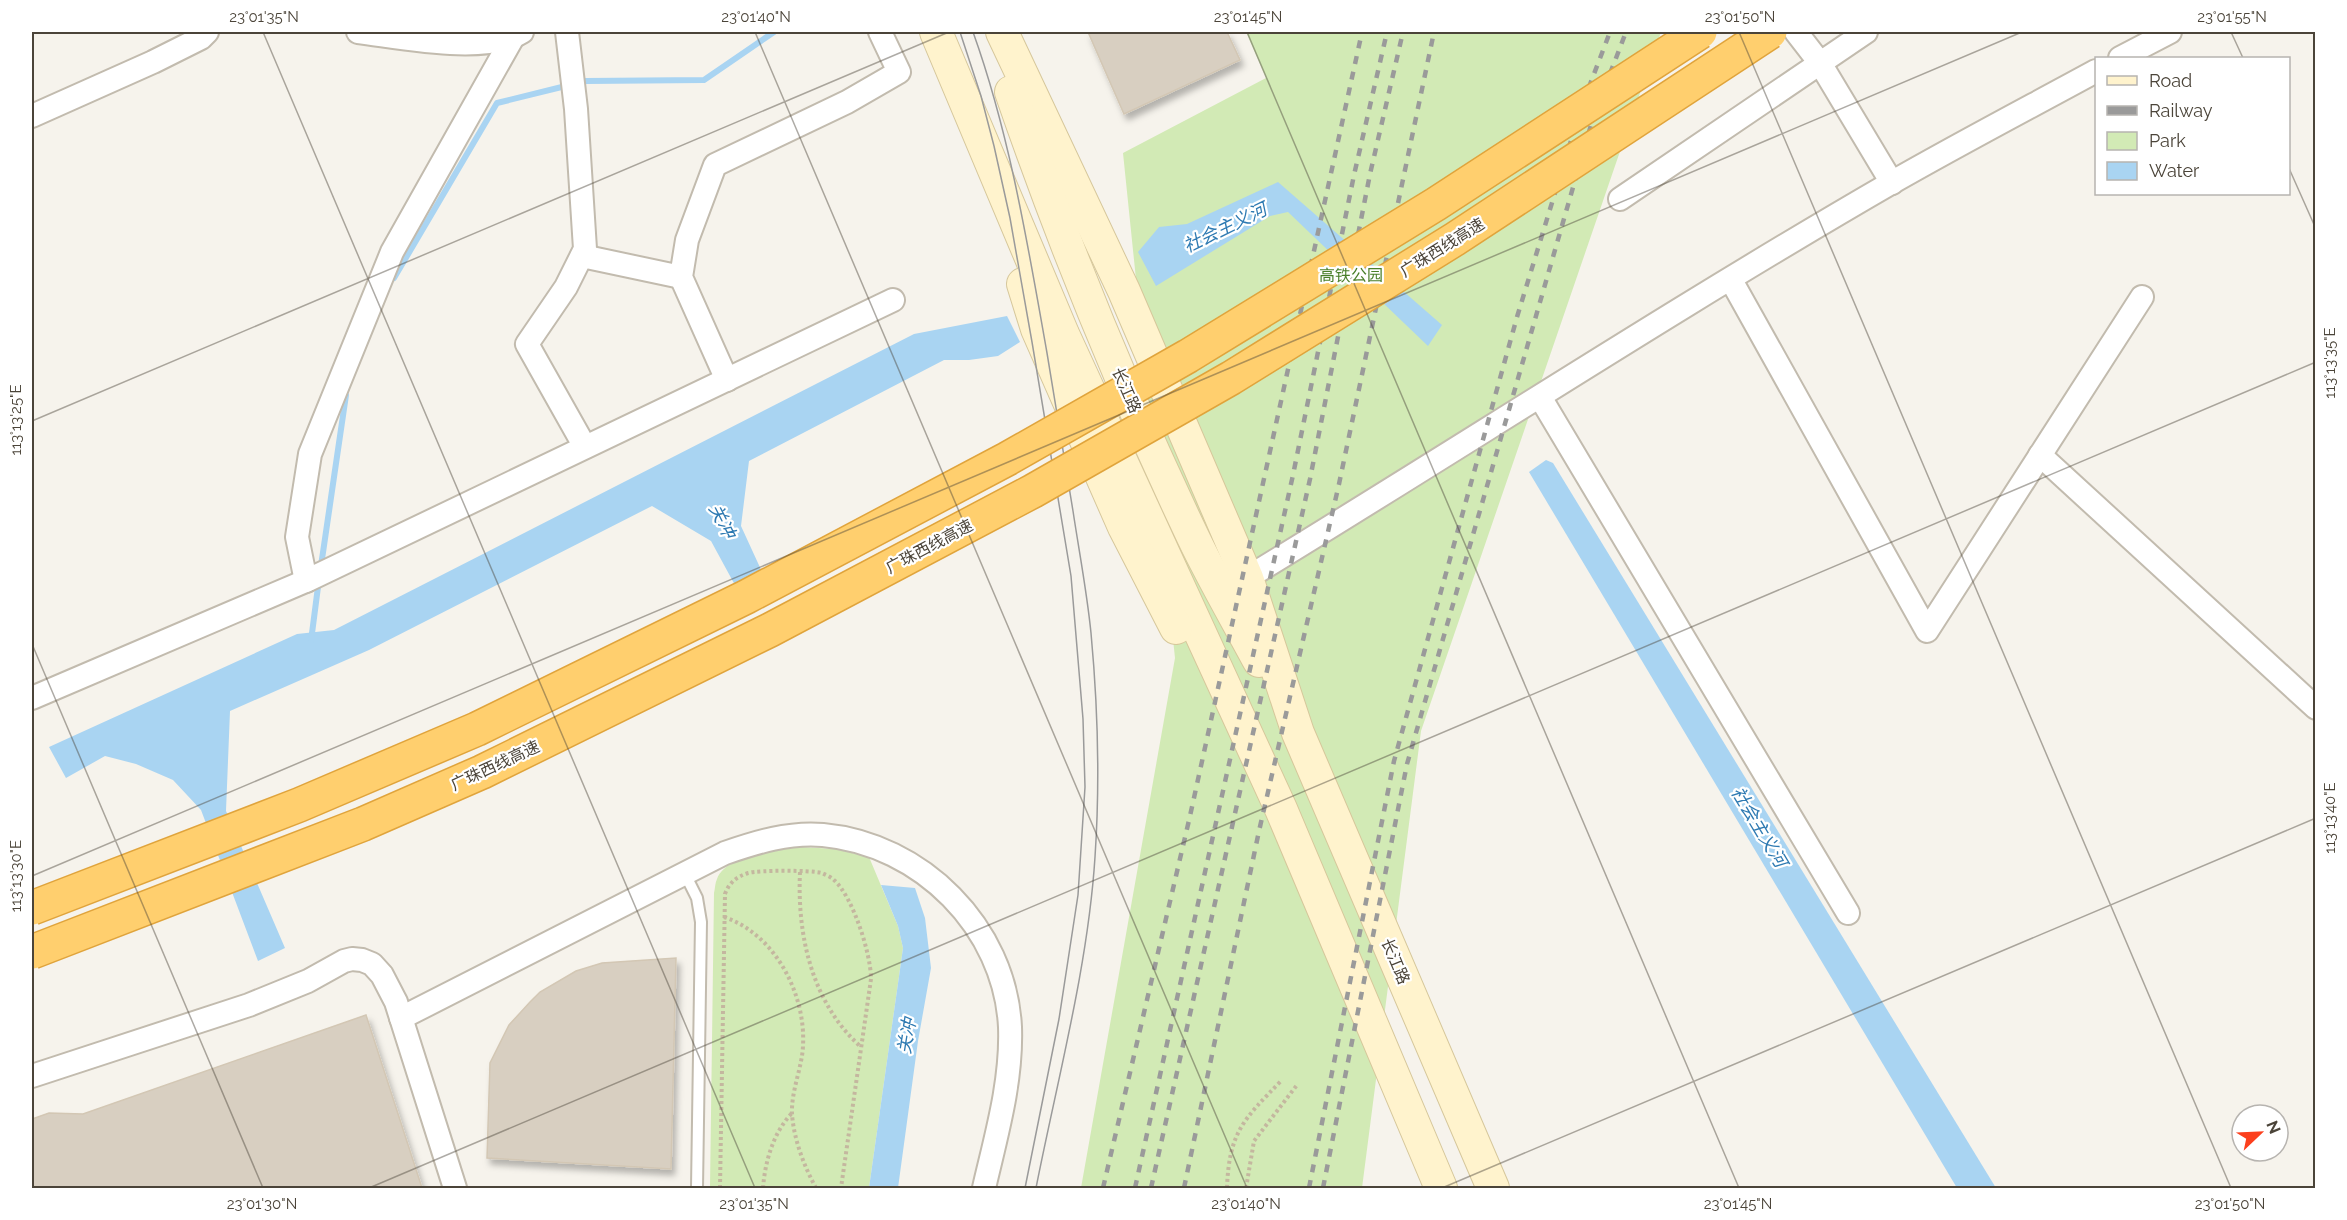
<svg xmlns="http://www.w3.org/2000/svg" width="2347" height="1220" viewBox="0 0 2347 1220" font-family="Raleway,'Noto Sans SC',sans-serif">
<defs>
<filter id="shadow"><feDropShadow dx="3.5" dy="6" stdDeviation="3" flood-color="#0004"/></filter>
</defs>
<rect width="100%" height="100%" fill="#f6f3ec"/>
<g fill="#d2eab5">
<polygon points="1246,32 1661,32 1421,731 1362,1188 1081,1188 1175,658 1123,153 1266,78"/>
<path d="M802,847L835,849L869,857L898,926L903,948L869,1188H710L714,893C715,889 715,883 717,879C726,854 779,850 802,847Z"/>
</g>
<g fill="#a9d4f2">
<polygon points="1278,182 1442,325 1428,346 1288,212 1270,216 1156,286 1138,252 1159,227 1187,224"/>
<polygon points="1007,316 1020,342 998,356 969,360 944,360 749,461 741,526 763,574 736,587 711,541 652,506 369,650 230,711 226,811 285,948 258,961 201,810 173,780 136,764 105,756 66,778 49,747 297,634 334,630 914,334"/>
<polygon points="1546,460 1553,463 1996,1188 1957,1188 1529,472"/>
<polygon points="881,885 915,888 925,918 931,968 918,1041 898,1188 869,1188 903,948 898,926"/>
</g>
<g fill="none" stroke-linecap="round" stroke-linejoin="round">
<g stroke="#a9d4f2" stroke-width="6">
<polyline points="394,278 497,103 586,81 704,80 774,32"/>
<polyline points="321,566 346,395"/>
<polyline points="311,641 319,579"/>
</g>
</g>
<g fill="#d8cfc1" stroke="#d3c7b4" stroke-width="1.5" filter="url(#shadow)">
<polygon points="1088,32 1227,32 1240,60 1124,114"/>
<polygon points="676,958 671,1169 487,1158 490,1063 509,1025 530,1002 540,992 576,971 602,963"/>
<polygon points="366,1015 422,1188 32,1188 32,1119 49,1113 83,1114"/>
</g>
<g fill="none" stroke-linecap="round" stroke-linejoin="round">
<defs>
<polyline id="service" points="685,874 697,898 701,922 697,1188"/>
<g id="minor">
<path d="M358,32C400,37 485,55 522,32"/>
<polyline points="567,32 576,109 585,249 566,287 527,344 585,447"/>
<polyline points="1796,32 1820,63 1892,183"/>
<polyline points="2120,58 2170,32"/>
<polyline points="32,116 153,62 201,38 207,32"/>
<polyline points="1620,199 1866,32"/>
<polyline points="582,256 681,277"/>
<polyline points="1731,280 1927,631 2142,297"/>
<polyline points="727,380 681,277 687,240 715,165 847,102 899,72 880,32"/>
<polyline points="1540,397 1848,913"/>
<polyline points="2040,455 2316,708"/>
<path d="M1247,578C1462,447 1673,309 1891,183C1959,144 2028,108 2096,71"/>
<polyline points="306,581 297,537 310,454 392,252 513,37"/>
<polyline points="32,698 308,580 893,300"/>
<path d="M401,1018L725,853C757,842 789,832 823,835C921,844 1005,927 1010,1027C1012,1082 996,1136 984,1188"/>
<polyline points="32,1076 249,1005 308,981 344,961 352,959 362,960 372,964 382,975 396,1002 455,1188"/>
</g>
<g id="secondary">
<polyline points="936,32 1063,334 1281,809 1441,1188"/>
<polyline points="1002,32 1124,291 1247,578 1298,733 1493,1188"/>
<path d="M1011,92C1063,243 1124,392 1193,537C1213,579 1237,620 1259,661"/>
<polyline points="1023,284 1037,329 1124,527 1176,628"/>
</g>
</defs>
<use href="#service" stroke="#c2bbae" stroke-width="14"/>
<use href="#minor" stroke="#c2bbae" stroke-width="26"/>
<use href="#secondary" stroke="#d6c79b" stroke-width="34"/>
<g stroke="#c4b79f" stroke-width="4" stroke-dasharray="3 3" stroke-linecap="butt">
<path d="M800,872C797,936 812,1003 861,1047"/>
<path d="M724,917C775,934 806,994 803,1046C802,1068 791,1091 792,1114C794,1140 804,1166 816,1188"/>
<path d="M720,1188L725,894C729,883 736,877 748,873C759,870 811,870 822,873C826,875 831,877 834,880C853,897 871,954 871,979L841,1188"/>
<path d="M763,1188C765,1162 773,1133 792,1113"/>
<path d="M1227,1188C1229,1132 1244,1119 1281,1081"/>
<polyline points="1246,1188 1254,1141 1297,1085"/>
</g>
<use href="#service" stroke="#fff" stroke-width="10"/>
<use href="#minor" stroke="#fff" stroke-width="22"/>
<use href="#secondary" stroke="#fff3cd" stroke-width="32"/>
<g stroke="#9a9a9a" stroke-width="1.5">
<polyline points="960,32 981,96 994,146 1010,218 1032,342 1071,576 1083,719 1085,787 1078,895 1059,1019 1025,1188"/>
<path d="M973,32C1010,135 1028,246 1047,353C1056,406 1064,458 1073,511C1079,551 1087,592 1091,633C1098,708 1100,783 1095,857C1088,967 1057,1081 1036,1188"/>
</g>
<g stroke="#9a9a9a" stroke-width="4.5" stroke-dasharray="8 8" stroke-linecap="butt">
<polyline points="1103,1188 1190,816 1362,32"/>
<polyline points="1135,1188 1293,475 1354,175 1387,32"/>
<polyline points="1151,1188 1310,479 1370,174 1403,32"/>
<polyline points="1184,1188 1259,831 1339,484 1434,32"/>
<polyline points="1309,1188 1394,761 1517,317 1581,108 1610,32"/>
<polyline points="1323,1188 1407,764 1593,118 1626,32"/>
</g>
<defs>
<g id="motorway-bridge">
<polyline points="32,908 299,805 477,729 746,597 1007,459 1188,356 1436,204 1700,32"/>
<polyline points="32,952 363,824 482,772 770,630 1033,491 1231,378 1455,239 1770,32"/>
</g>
</defs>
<use href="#motorway-bridge" stroke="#e0a43c" stroke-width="36" stroke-linecap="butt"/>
<use href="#motorway-bridge" stroke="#ffcf6e" stroke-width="33"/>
</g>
<path fill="none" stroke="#4b4439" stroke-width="1.5" stroke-opacity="0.45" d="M263,32L755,1188M755,32L1247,1188M1247,32L1739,1188M1739,32L2231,1188M2231,32L2243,58M2288,166L2316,229M32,421L949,32M32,644L263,1188M32,876L2022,32M369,1188L2316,362M1442,1188L2316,818"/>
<g text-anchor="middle" stroke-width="4.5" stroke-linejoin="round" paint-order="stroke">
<g font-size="16" fill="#4b4439" stroke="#fff">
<text transform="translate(1442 247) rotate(-32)" y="6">广珠西线高速</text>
<text transform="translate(1127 390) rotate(66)" y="6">长江路</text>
<text transform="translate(929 546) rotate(-28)" y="6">广珠西线高速</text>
<text transform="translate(495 765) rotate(-25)" y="6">广珠西线高速</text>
<text transform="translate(1396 961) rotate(67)" y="6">长江路</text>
</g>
<g font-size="16" fill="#4a7f2a" stroke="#fff">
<text x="1351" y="281">高铁公园</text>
</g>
<g font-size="18" font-style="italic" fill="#2e7ab2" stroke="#fff">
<text transform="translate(1225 228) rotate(-26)" y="6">社会主义河</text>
<text transform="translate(722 521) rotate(63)" y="6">关冲</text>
<text transform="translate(1759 827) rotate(59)" y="6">社会主义河</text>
<text transform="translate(907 1036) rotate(-81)" y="6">关冲</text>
</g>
</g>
<rect width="2347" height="1220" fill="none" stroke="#ffffff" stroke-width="66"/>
<rect x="2095" y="57" width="195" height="138" fill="#ffffff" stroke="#b7b4b0" stroke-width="1.5"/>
<rect x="2107" y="76" width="30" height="9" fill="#fff3cd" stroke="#b7b4b0" stroke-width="1.5"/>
<text x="2149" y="87" font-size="18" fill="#4b4439">Road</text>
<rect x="2107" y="106" width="30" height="9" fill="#9a9a9a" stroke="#b7b4b0" stroke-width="1.5"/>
<text x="2149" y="117" font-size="18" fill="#4b4439">Railway</text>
<rect x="2107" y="132" width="30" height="18" fill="#d2eab5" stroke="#b7b4b0" stroke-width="1.5"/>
<text x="2149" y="147" font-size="18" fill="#4b4439">Park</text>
<rect x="2107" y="162" width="30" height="18" fill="#a9d4f2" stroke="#b7b4b0" stroke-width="1.5"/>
<text x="2149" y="177" font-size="18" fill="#4b4439">Water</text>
<g transform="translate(2260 1133) rotate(67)"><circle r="28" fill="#ffffff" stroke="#b7b4b0" stroke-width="1.5"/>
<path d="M0-4.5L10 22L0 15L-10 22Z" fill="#fc3f1d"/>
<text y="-9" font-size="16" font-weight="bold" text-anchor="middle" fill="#4b4439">N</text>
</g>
<rect x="33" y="33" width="2281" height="1154" fill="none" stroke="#4b4439" stroke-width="2"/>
<g font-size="15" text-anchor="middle" fill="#4b4439">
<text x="264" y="22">23°01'35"N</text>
<text x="756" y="22">23°01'40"N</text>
<text x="1248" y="22">23°01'45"N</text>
<text x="1740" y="22">23°01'50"N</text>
<text x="2232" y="22">23°01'55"N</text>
<text transform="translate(2330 363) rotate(-90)" y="5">113°13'35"E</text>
<text transform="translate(16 420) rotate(-90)" y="5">113°13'25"E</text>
<text transform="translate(2330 818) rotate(-90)" y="5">113°13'40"E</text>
<text transform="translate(16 876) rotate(-90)" y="5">113°13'30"E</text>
<text x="262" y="1209">23°01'30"N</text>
<text x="754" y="1209">23°01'35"N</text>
<text x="1246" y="1209">23°01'40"N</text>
<text x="1738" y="1209">23°01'45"N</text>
<text x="2230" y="1209">23°01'50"N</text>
</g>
</svg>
